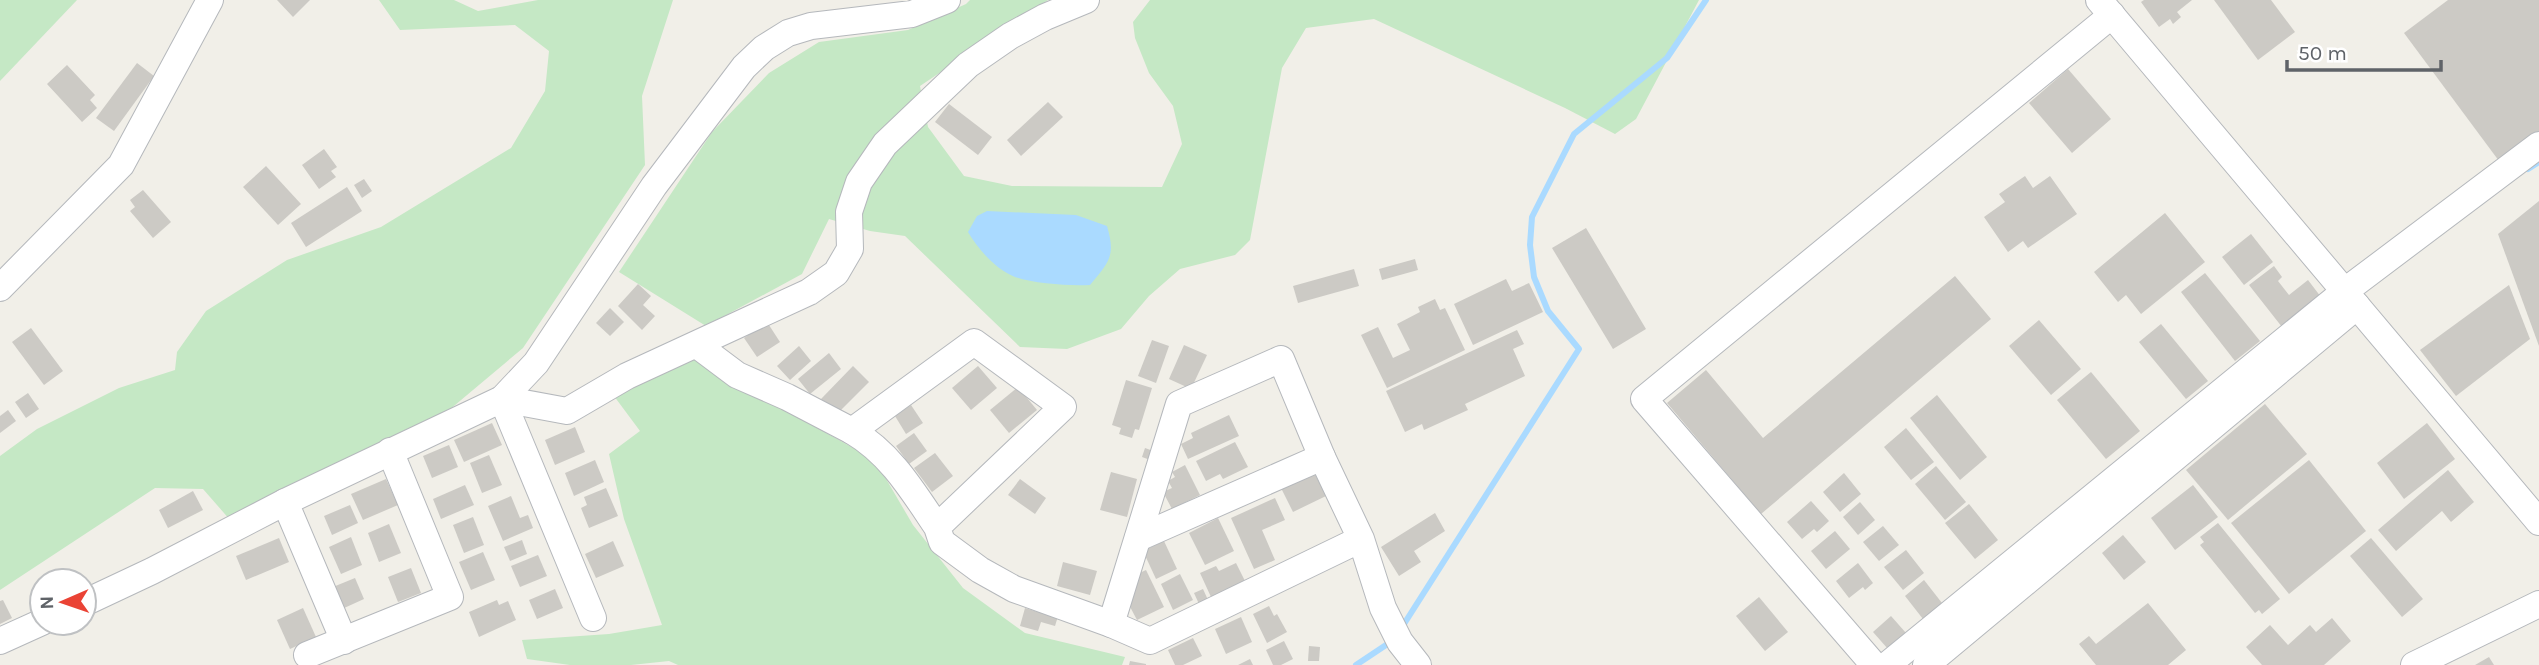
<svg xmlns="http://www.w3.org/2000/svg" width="2539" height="665" viewBox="0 0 2539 665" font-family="Karla,sans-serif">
<rect width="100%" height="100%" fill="#f1efe8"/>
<g fill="#c5e8c5">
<polygon points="0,0 77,0 0,81"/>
<polygon points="379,0 454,0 478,11 538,0 673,0 642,96 645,165 523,348 436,421 231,521 203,489 155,488 0,590 0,456 37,429 119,388 175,370 177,352 206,311 287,260 381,227 511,148 545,91 549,51 515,25 400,30"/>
<polygon points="970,0 1048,0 920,86 928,127 964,176 1012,186 1162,187 1182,144 1173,106 1149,73 1135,38 1133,22 1150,0 1699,0 1636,119 1615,134 1565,108 1374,19 1306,28 1282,68 1250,240 1235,255 1180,269 1149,296 1121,329 1067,349 1020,347 905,236 870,231 829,219 802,274 706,326 619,272 712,132 769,73 819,42 908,30 966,4"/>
<polygon points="693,359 875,460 913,525 963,588 1025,633 1125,657 1122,665 678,665 669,661 631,665 570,665 527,659 522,640 609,634 662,625 624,519 609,454 640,431 614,396"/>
</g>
<path fill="#aadaff" d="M987,211L1076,215L1107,226C1116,256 1109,262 1090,285C1070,286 1034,284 1015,277C995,269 978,249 968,232L977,216Z"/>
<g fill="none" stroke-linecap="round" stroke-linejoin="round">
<g stroke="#aadaff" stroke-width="6">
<polyline points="2528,169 2539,162"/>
<polyline points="1404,624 1579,349 1548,311 1534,277 1530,245 1532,217 1574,134 1667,58 1706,0"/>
<polyline points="1356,665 1386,645"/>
</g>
</g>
<g fill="#cccac5">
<polygon points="277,0 310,0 293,17"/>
<polygon points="2144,0 2192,0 2177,12 2181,17 2173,24 2170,19 2159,27 2141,2"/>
<polygon points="2214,0 2271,0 2295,32 2258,60"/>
<polygon points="2448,0 2539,0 2539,131 2499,161 2404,33"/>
<polygon points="137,63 154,76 114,131 96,118"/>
<polygon points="67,65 95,95 90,100 97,108 82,122 47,84"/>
<polygon points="2068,69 2111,119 2072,153 2029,103"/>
<polygon points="1048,102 1063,117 1021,156 1007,140"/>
<polygon points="949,104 992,137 978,155 935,122"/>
<polygon points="324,149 337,167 331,171 336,177 319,189 302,165"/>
<polygon points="266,166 301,204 278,225 243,187"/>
<polygon points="2025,176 2033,188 2050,176 2077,214 2028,248 2023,241 2008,252 1984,217 2005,202 1999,194"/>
<polygon points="364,179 372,191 362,198 354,185"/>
<polygon points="347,187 362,211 306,247 291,223"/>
<polygon points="143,190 171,222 153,238 130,211 135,207 130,200"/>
<polygon points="2539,201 2539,346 2498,234"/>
<polygon points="2165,213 2205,262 2141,314 2126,295 2118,302 2094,272"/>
<polygon points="1586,228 1646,329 1613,349 1552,248"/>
<polygon points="2251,234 2273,262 2244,285 2222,257"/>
<polygon points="1415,259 1418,270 1382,280 1379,269"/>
<polygon points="2274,266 2282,277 2278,281 2289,295 2308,280 2321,297 2282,327 2249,285"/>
<polygon points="1354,269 1359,286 1298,303 1293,286"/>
<polygon points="2205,273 2260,341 2235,361 2181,292"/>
<polygon points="1955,276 1991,319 1761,514 1667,403 1706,370 1763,438"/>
<polygon points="1506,279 1512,291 1529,283 1543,312 1473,345 1454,304"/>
<polygon points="638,284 651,296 643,305 655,316 642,330 618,306"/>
<polygon points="2509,285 2530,339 2456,396 2420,350"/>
<polygon points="1435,299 1440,310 1445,308 1465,350 1387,388 1361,335 1378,327 1393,358 1410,350 1397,324 1420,312 1418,307"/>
<polygon points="610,308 624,322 610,336 596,323"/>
<polygon points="2039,320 2081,369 2051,395 2009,346"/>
<polygon points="767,322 780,342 757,357 744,338"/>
<polygon points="2161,324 2208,381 2186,399 2139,342"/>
<polygon points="31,328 63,371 44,385 12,342"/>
<polygon points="1517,330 1524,344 1513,349 1525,376 1465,404 1468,410 1424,430 1422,424 1405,432 1386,391"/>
<polygon points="1152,340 1169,346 1156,383 1138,376"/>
<polygon points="1184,345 1207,355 1191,389 1169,379"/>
<polygon points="799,346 811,361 790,380 777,366"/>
<polygon points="829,353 841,369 810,394 798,379"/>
<polygon points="853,366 869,382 836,415 821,399"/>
<polygon points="978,366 997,388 971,410 952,388"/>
<polygon points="2091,372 2140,431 2106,459 2057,400"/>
<polygon points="1126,380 1152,388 1139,430 1135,429 1132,438 1119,434 1121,428 1112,425"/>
<polygon points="1018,387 1037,410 1009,433 990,410"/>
<polygon points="28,393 39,409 26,418 15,402"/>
<polygon points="1937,395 1987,457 1960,480 1910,418"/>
<polygon points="2265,404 2307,454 2228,520 2186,470"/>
<polygon points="911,405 923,423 906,434 895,416"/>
<polygon points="8,410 16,421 0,433 0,416"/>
<polygon points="1229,415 1239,436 1188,459 1181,444 1193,438 1191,433"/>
<polygon points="492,423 502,445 464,462 454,440"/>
<polygon points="2427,423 2455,459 2404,499 2377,463"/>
<polygon points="575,427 585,452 555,465 545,440"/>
<polygon points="1906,428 1934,462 1911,480 1884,447"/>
<polygon points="914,433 927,451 909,464 896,446"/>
<polygon points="1235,442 1248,467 1223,479 1220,474 1206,481 1196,461"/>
<polygon points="449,445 458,467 432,478 423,456"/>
<polygon points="1145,448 1156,452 1153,461 1142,457"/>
<polygon points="935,453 953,476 932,492 914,468"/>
<polygon points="489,455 502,485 482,493 470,463"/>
<polygon points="595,460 604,482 574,496 565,473"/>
<polygon points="2309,460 2366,531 2289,594 2231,523"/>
<polygon points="1185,465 1200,495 1172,509 1163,492 1172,488 1168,481 1175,477 1172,472"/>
<polygon points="1936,466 1966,502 1945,520 1915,484"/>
<polygon points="2448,470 2474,502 2451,522 2442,511 2396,551 2378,530"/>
<polygon points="1111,472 1137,479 1127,517 1100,510"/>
<polygon points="1314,472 1326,496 1293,512 1281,488"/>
<polygon points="1844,473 1861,494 1840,512 1823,492"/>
<polygon points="386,479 398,505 363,520 351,494"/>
<polygon points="1020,479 1046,498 1035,514 1008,495"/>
<polygon points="465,485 474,505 441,519 433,499"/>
<polygon points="2193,485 2218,517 2175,550 2151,518"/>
<polygon points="606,488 618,516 589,528 581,508 587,505 584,497"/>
<polygon points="193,491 203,510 168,528 159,510"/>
<polygon points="511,496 520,518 528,515 533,528 503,541 488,506"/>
<polygon points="1275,498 1285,520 1262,530 1275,560 1254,569 1231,518"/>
<polygon points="1811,501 1829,521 1817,532 1814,529 1802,539 1787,522"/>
<polygon points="1860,502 1875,520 1858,535 1843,517"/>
<polygon points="1969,504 1998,540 1975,559 1945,523"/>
<polygon points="350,505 358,523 332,535 324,516"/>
<polygon points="1435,513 1445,531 1414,551 1421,562 1399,576 1381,547"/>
<polygon points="473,517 484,545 464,553 453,525"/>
<polygon points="1218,518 1234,551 1205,565 1189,533"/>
<polygon points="2218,523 2280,599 2262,614 2259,610 2255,613 2200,545 2204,542 2200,537"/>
<polygon points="389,524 401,553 379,562 368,533"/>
<polygon points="1883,526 1899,545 1879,561 1863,542"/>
<polygon points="1835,531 1850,549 1826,569 1811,551"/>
<polygon points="2123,535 2146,562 2124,580 2102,553"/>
<polygon points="351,537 362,565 341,574 329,547"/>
<polygon points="279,538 289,562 246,580 236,556"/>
<polygon points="2371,538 2423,599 2402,617 2350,556"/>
<polygon points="522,540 527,554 510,561 504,547"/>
<polygon points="613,541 624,566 596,578 585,554"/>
<polygon points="1164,541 1177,569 1156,579 1143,551"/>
<polygon points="1906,550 1924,573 1903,590 1884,567"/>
<polygon points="483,552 495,580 471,590 459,562"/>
<polygon points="538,555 547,576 520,587 511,566"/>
<polygon points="1063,562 1097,571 1090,595 1057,586"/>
<polygon points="1236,563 1245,581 1211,597 1200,573 1216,566 1219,571"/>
<polygon points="1858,563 1873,583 1865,590 1863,587 1849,598 1836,581"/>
<polygon points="411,568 421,593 398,602 388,577"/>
<polygon points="1146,570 1164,607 1137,620 1127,601 1135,575"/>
<polygon points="1180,574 1193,600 1173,610 1161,584"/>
<polygon points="355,578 364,599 342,609 333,587"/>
<polygon points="1924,580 1942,603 1923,619 1905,596"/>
<polygon points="555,589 563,608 537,619 529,600"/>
<polygon points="1203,589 1208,600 1199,604 1194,593"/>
<polygon points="1759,597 1788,632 1765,651 1736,616"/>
<polygon points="3,600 12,618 0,624 0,601"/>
<polygon points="497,600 499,605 508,601 516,620 479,637 469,612"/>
<polygon points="2148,603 2186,650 2168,665 2096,665 2079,644 2089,636 2096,644"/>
<polygon points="1269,606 1274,616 1277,614 1287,632 1267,643 1253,614"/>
<polygon points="1039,607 1059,613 1055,626 1041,622 1038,631 1020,626 1025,608 1038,612"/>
<polygon points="303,608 316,637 290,649 277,620"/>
<polygon points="1891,616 1906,633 1888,649 1873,632"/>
<polygon points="1241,617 1252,642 1226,654 1215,629"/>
<polygon points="2332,618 2351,641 2324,665 2262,665 2246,647 2270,625 2288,645 2310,625 2316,632"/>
<polygon points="1193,638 1202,656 1183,665 1175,665 1168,650"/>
<polygon points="1284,641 1293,659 1281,665 1273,665 1266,650"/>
<polygon points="1309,646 1320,647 1319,661 1308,661"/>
<polygon points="2489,657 2494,665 2475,665"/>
<polygon points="1250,659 1253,665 1238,665"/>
<polygon points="1130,661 1146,664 1146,665 1129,665"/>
</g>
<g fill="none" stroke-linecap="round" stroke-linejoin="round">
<defs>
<g id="minor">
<polyline points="2099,0 2539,522"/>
<polyline points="0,288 121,165 210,0"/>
<polyline points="697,345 737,375 787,397 852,431"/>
<polyline points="502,399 567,411 627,376 809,292 836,273 850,249 849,212 859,182 885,144 968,65 1010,36 1045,17 1086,0"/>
<polyline points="502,399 593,618"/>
<polyline points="285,502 344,641"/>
<path d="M937,527C912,490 891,454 852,431L974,342L1063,407L937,527L942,542L980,570L1014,589L1111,624"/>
<polyline points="1138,538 1322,457"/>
<polyline points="1361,539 1150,641 1111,624 1179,404 1281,359 1322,457 1361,539 1383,608 1400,642 1418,665"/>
<polyline points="84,603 152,571 285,502 502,399 536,363 654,186 744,67 764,48 788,33 811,26 912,14 947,0"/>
<polyline points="0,641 42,622"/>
<polyline points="307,655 450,597 390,451"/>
<polyline points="1874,665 1644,399 2112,15"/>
<polyline points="1887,665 2345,291 2539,145"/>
<polyline points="1926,665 2357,306"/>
<polyline points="2414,665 2539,604"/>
</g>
</defs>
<use href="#minor" stroke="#b5b8bc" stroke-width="28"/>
<use href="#minor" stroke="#fff" stroke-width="26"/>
</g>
<g transform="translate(63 602) rotate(268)"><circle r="33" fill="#ffffff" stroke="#bfc1c3" stroke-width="2"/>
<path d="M0-5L12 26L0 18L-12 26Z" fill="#ea4335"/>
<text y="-10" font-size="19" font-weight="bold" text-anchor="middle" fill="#5f6368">N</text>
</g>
<path d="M2287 60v10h154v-10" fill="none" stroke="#5f6368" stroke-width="3.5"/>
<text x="2298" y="60" font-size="21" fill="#5f6368" stroke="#ffffff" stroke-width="5" paint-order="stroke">50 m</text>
</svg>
